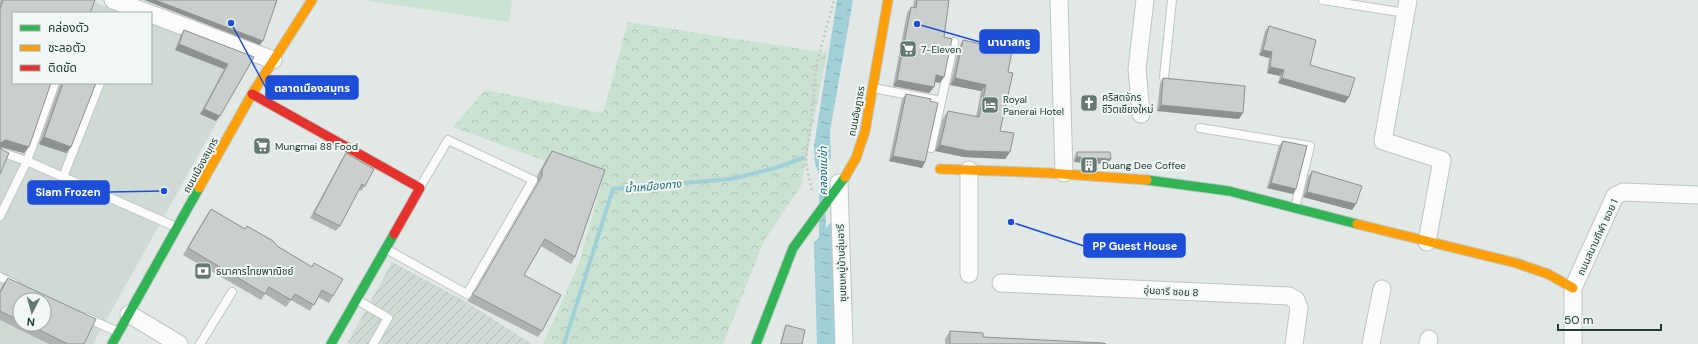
<svg xmlns="http://www.w3.org/2000/svg" width="1698" height="344" viewBox="0 0 1698 344" font-family="'DM Sans','Noto Sans Thai',sans-serif">
<defs>
<pattern id="industrial-furrows" width="10" height="10" patternUnits="userSpaceOnUse"><rect width="10" height="10" fill="#cfdad5"/><path d="M-1 1l2-2M0 10L10 0M9 11l2-2" fill="none" stroke="#b1bcb7"/></pattern>
<pattern id="forest-crowns" width="20" height="18" patternUnits="userSpaceOnUse"><rect width="20" height="18" fill="#cae2d2"/><path d="M2 6a3 3 0 1 1 6 0M12 15a3 3 0 1 1 6 0" fill="none" stroke="#adc3b5"/></pattern>
<pattern id="water-ripples" width="26" height="14" patternUnits="userSpaceOnUse"><rect width="26" height="14" fill="#a1d0d8"/><path d="M2 4q2-2 4 0t4 0M15 11q2-2 4 0t4 0" fill="none" stroke="#83aab0"/></pattern>
</defs>
<rect width="100%" height="100%" fill="#e2e8e5"/>
<path fill="#cfdad5" fill-rule="evenodd" d="M0,0H88L124,13H13V83H151V23L252,59L93,344H0ZM20,300H44V324H20Z"/>
<polygon fill="url(#industrial-furrows)" points="392,262 466,302 532,344 347,344"/>
<polygon fill="url(#forest-crowns)" points="628,22 827,53 801,186 764,241 723,344 543,344 579,263 602,182 453,127 485,90 603,113"/>
<polygon fill="#cae2d2" points="364,0 512,0 509,22"/>
<polygon fill="url(#water-ripples)" points="837,0 853,0 830,131 831,158 825,166 826,228 831,222 836,344 817,344 814,243 819,237 819,174 815,164 814,146"/>
<g fill="none" stroke-linecap="round" stroke-linejoin="round">
<polyline stroke="#a1d0d8" stroke-width="4" points="564,344 613,189 731,179 775,168 803,158"/>
<defs>
<g id="lane">
<polyline points="1323,0 1406,13"/>
<polyline points="1164,77 1172,0"/>
<polyline points="873,88 941,101"/>
<polyline points="1200,128 1310,146 1295,208"/>
<polyline points="931,148 954,42"/>
<polyline points="0,152 27,161 176,227"/>
<polyline points="63,177 100,83"/>
<polyline points="0,216 27,161 55,83"/>
<polyline points="386,249 467,294 533,180 448,140 420,187"/>
<polyline points="0,277 15,284"/>
<polyline points="357,300 388,318 373,344"/>
<polyline points="85,317 118,332"/>
<polyline points="200,344 232,292"/>
</g>
<g id="street">
<polyline points="113,0 148,13"/>
<polyline points="1059,0 1064,173"/>
<polyline points="1408,0 1383,141 1442,160 1427,242"/>
<polyline points="151,14 273,60"/>
<polyline points="1141,114 1137,69 1145,0"/>
<polyline points="839,183 844,344"/>
<polyline points="969,274 969,170"/>
<polyline points="1001,283 1289,296 1296,300 1299,308 1294,344"/>
<polyline points="129,314 179,344"/>
<polyline points="1371,344 1382,289"/>
<polyline points="1428,344 1429,339"/>
<polyline points="1573,344 1573,288 1615,196 1623,192 1698,195"/>
</g>
<g id="fast">
<polyline points="1147,180 1229,191 1357,224"/>
<polyline points="112,344 199,188"/>
<polyline points="331,344 394,234"/>
<polyline points="756,344 793,248 845,177"/>
</g>
<g id="slow">
<polyline points="940,169 1049,173 1147,180"/>
<polyline points="845,177 856,158 865,131 888,0"/>
<polyline points="199,188 252,94 312,0"/>
<polyline points="1357,224 1516,263 1548,274 1573,288"/>
</g>
<polyline id="jam" points="252,94 420,188 394,234"/>
</defs>
<use href="#lane" stroke="#bfc5c2" stroke-width="10"/>
<use href="#street" stroke="#bfc5c2" stroke-width="19"/>
<use href="#fast" stroke="#bec6c3" stroke-width="11"/>
<use href="#slow" stroke="#bec6c3" stroke-width="11"/>
<use href="#jam" stroke="#bec6c3" stroke-width="11"/>
<path stroke="#bfc8c6" stroke-width="2.5" stroke-dasharray="2 3" stroke-linecap="butt" d="M812,190C808,174 803,156 809,139L817,62L834,0"/>
<use href="#lane" stroke="#fbfcfb" stroke-width="8"/>
<use href="#street" stroke="#fbfcfb" stroke-width="17"/>
<use href="#fast" stroke="#30b455" stroke-width="9"/>
<use href="#slow" stroke="#ff9f0a" stroke-width="9"/>
<use href="#jam" stroke="#e5322d" stroke-width="9"/>
</g>
<g fill="#aeb2b0" fill-rule="evenodd">
<polygon points="1,0 95,0 13,13 24,153 1,147 0,147 0,174 0,2"/>
<polygon points="914,0 949,0 944,37 944,77 940,83 935,82 934,87 929,93 893,86 907,13 911,7 913,7"/>
<polygon points="1269,26 1310,65 1345,103 1278,83 1280,76 1267,73 1269,58 1259,55 1265,31"/>
<polygon points="184,30 254,57 220,116 216,121 200,114 224,69 175,50 180,36"/>
<polygon points="963,40 1008,72 1000,131 1010,152 1005,159 964,157 935,151 943,118 948,111 976,117 981,91 950,85 959,47"/>
<polygon points="1163,78 1239,119 1157,111 1160,84"/>
<polygon points="60,83 96,83 66,153 39,144 60,85"/>
<polygon points="906,94 925,162 922,168 889,161 902,99"/>
<polygon points="1283,141 1296,189 1293,194 1267,188 1279,146"/>
<polygon points="552,151 575,257 571,264 541,246 524,275 542,331 538,337 467,301 475,292 538,183 537,176 547,158"/>
<polygon points="1077,152 1111,159 1107,164 1074,162 1074,158"/>
<polygon points="346,153 365,186 361,191 359,190 340,226 336,231 310,218 342,159"/>
<polygon points="1312,171 1352,210 1303,197 1308,177"/>
<polygon points="211,209 245,229 277,246 312,267 314,263 333,296 329,303 318,297 310,311 291,300 286,307 265,294 261,300 183,255 206,216"/>
<path d="M8,278L84,344H49L0,320V290L3,284ZM20,300L44,324H20Z"/>
<polygon points="786,325 802,344 780,344 784,329"/>
<polygon points="950,331 983,337 1106,344 945,344 945,339"/>
</g>
<g fill="#8d9190">
<polygon points="144,0 155,0 263,41 260,45"/>
<polygon points="179,44 228,64 224,69 175,50"/>
<polygon points="1263,50 1272,52 1269,58 1259,55"/>
<polygon points="1270,67 1284,70 1280,76 1267,73"/>
<polygon points="936,75 944,77 940,83 932,81"/>
<polygon points="955,78 986,85 981,91 950,85"/>
<polygon points="1282,78 1349,97 1345,103 1278,83"/>
<polygon points="897,80 934,87 929,93 893,86"/>
<polygon points="1161,105 1243,113 1239,119 1157,111"/>
<polygon points="204,109 220,116 216,121 200,114"/>
<polygon points="44,137 71,147 66,153 39,144"/>
<polygon points="6,140 29,147 24,153 1,147 0,147 0,143"/>
<polygon points="940,145 1010,152 1005,159 964,157 935,151"/>
<polygon points="893,156 925,162 922,168 889,161"/>
<polygon points="1077,157 1111,159 1107,164 1074,162"/>
<polygon points="1271,183 1296,189 1293,194 1267,188"/>
<polygon points="1307,192 1356,204 1352,210 1303,197"/>
</g>
<g fill="#cacfcd" stroke="#8d9190">
<polygon points="3,0 95,0 90,13 13,13 13,83 51,83 29,147 6,140 0,143 0,9"/>
<polygon points="155,0 277,0 263,41"/>
<polygon points="917,0 949,0 944,37 952,39 944,77 936,75 934,87 897,80 911,7 916,8"/>
<polygon points="1269,26 1316,40 1310,65 1355,78 1349,97 1282,78 1284,70 1270,67 1272,52 1263,50"/>
<polygon points="184,30 254,57 220,116 204,109 228,64 179,44"/>
<polygon points="963,40 1012,51 1008,72 1013,73 1000,131 1014,133 1010,152 968,151 940,145 948,111 979,117 986,85 955,78"/>
<polygon points="1163,78 1245,86 1243,113 1161,105"/>
<polygon points="63,83 96,83 71,147 44,137"/>
<polygon points="906,94 931,99 930,101 938,103 925,162 893,156"/>
<polygon points="1283,141 1307,146 1296,189 1271,183"/>
<polygon points="0,145 1,149 9,153 0,174"/>
<polygon points="552,151 605,170 575,257 545,239 524,275 561,295 542,331 472,294 476,290 542,176 542,170"/>
<polygon points="1077,152 1110,152 1111,159 1077,157"/>
<polygon points="346,153 374,169 365,186 362,184 340,226 314,213"/>
<polygon points="1312,171 1362,186 1356,204 1307,192"/>
<polygon points="211,209 245,229 247,226 273,241 277,246 312,267 314,263 343,279 333,296 322,290 314,305 295,294 291,300 269,287 265,294 188,248"/>
<polygon points="8,278 96,319 84,344 68,344 27,324 44,324 44,300 20,300 20,321 0,311 0,293"/>
<polygon points="786,325 805,330 802,344 781,344"/>
<polygon points="950,331 983,333 983,337 1103,343 1106,344 950,344"/>
</g>
<defs>
<symbol id="supermarket-square" viewBox="-11 -11 22 22"><rect x="-9" y="-9" width="18" height="18" rx="4" fill="#647872" stroke="#f0f7f4"/><path d="M-6-5.5h2.5l.6 2H6L4.5 2H-2.5L-4.4-4H-6ZM-1.5 3.2a1.3 1.3 0 1 0 .1 0ZM3 3.2a1.3 1.3 0 1 0 .1 0Z" fill="#fff"/></symbol>
<symbol id="church-square" viewBox="-11 -11 22 22"><rect x="-9" y="-9" width="18" height="18" rx="4" fill="#647872" stroke="#f0f7f4"/><path d="M-1.2-6h2.4v3.5h3.3v2.4h-3.3V6h-2.4V-.1h-3.3v-2.4h3.3Z" fill="#fff"/></symbol>
<symbol id="hotel-square" viewBox="-11 -11 22 22"><rect x="-9" y="-9" width="18" height="18" rx="4" fill="#647872" stroke="#f0f7f4"/><path d="M-6-4.5h1.5V1H6V5H4.5V3h-9V5H-6ZM-4 0a1.8 1.8 0 1 1 3.6 0ZM.5 0V-2.5h3Q6-2.5 6 0Z" fill="#fff"/></symbol>
<symbol id="building-square" viewBox="-11 -11 22 22"><rect x="-9" y="-9" width="18" height="18" rx="4" fill="#647872" stroke="#f0f7f4"/><path d="M-4-6H4V6H1V3H-1V6H-4ZM-2.5-4.3h1.7v1.8h-1.7ZM.8-4.3h1.7v1.8H.8ZM-2.5-1h1.7V.8h-1.7ZM.8-1h1.7V.8H.8Z" fill="#fff"/></symbol>
<symbol id="bank-square" viewBox="-11 -11 22 22"><rect x="-9" y="-9" width="18" height="18" rx="4" fill="#647872" stroke="#f0f7f4"/><path d="M-6-4H6V4H-6ZM0-2.3a2.3 2.3 0 1 0 0 4.6a2.3 2.3 0 1 0 0-4.6Z" fill="#fff"/></symbol>
</defs>
<g fill-rule="evenodd">
<use href="#supermarket-square" x="898" y="39" width="20" height="20"/>
<use href="#church-square" x="1079" y="93" width="20" height="20"/>
<use href="#hotel-square" x="980" y="95" width="20" height="20"/>
<use href="#supermarket-square" x="252" y="136" width="20" height="20"/>
<use href="#building-square" x="1079" y="155" width="20" height="20"/>
<use href="#bank-square" x="193" y="261" width="20" height="20"/>
</g>
<g text-anchor="middle" stroke-width="4" stroke-linejoin="round" paint-order="stroke">
<g font-size="10" fill="#203b34" stroke="#f0f7f4" text-anchor="start">
<text x="921" y="53">7-Eleven</text>
<text x="1102" y="101">คริสตจักร<tspan x="1102" dy="12">ชีวิตเชียงใหม่</tspan></text>
<text x="1003" y="103">Royal<tspan x="1003" dy="12">Panerai Hotel</tspan></text>
<text x="275" y="150">Mungmai 88 Food</text>
<text x="1102" y="169">Duang Dee Coffee</text>
<text x="216" y="275">ธนาคารไทยพาณิชย์</text>
</g>
<g font-size="10" fill="#203b34" stroke="#f0f7f4">
<text transform="translate(856 111) rotate(-79)" y="4">ถนนอัษฎาธร</text>
<text transform="translate(200 165) rotate(-61)" y="4">ถนนเมืองสมุทร</text>
<text transform="translate(1597 237) rotate(-65)" y="4">ถนนสนามกีฬา ซอย 1</text>
<text transform="translate(841 263) rotate(-92)" y="4">ชุมชนหมู่บ้านอุ่นอารี</text>
<text transform="translate(1171 291) rotate(3)" y="4">อุ่นอารี ซอย 8</text>
</g>
<g font-size="11" font-style="italic" fill="#196778" stroke="#f0f7f4">
<text transform="translate(823 171) rotate(-90)" y="4">คลองแม่ข่า</text>
<text transform="translate(653 186) rotate(-5)" y="4">น้ำเหมืองกาง</text>
</g>
</g>
<path fill="none" stroke="#1d4ed8" stroke-width="1.5" d="M917 24L980 42M231 23L266 88M164 191L109 192M1011 222L1084 246"/>
<g fill="#1d4ed8" stroke="#f0f7f4" stroke-width="1.5">
<circle cx="917" cy="24" r="4"/>
<circle cx="231" cy="23" r="4"/>
<circle cx="164" cy="191" r="4"/>
<circle cx="1011" cy="222" r="4"/>
</g>
<g fill="#1d4ed8" stroke="#1d4ed8" stroke-width="1.5">
<rect x="980" y="30" width="59" height="23" rx="4"/>
<rect x="266" y="76" width="92" height="23" rx="4"/>
<rect x="28" y="181" width="81" height="23" rx="4"/>
<rect x="1084" y="234" width="101" height="23" rx="4"/>
</g>
<g font-size="11" text-anchor="middle" font-weight="bold" fill="#fff">
<text x="1009" y="46">นานาสกรู</text>
<text x="312" y="92">ตลาดเมืองสมุทร</text>
<text x="68" y="196">Siam Frozen</text>
<text x="1135" y="250">PP Guest House</text>
</g>
<rect x="12" y="12" width="140" height="72" fill="#f0f7f4" stroke="#9daca7"/>
<rect x="20" y="25" width="20" height="6" fill="#30b455" stroke="#9daca7"/>
<text x="48" y="32" font-size="12" fill="#203b34">คล่องตัว</text>
<rect x="20" y="45" width="20" height="6" fill="#ff9f0a" stroke="#9daca7"/>
<text x="48" y="52" font-size="12" fill="#203b34">ชะลอตัว</text>
<rect x="20" y="65" width="20" height="6" fill="#e5322d" stroke="#9daca7"/>
<text x="48" y="72" font-size="12" fill="#203b34">ติดขัด</text>
<g transform="translate(32 312) rotate(186)"><circle r="19" fill="#f0f7f4" stroke="#9daca7"/>
<path d="M0-3L7 15L0 10L-7 15Z" fill="#647872"/>
<text y="-6" font-size="11" font-weight="bold" text-anchor="middle" fill="#203b34">N</text>
</g>
<path d="M1558 324v6h103v-6" fill="none" stroke="#203b34" stroke-width="2"/>
<text x="1564" y="324" font-size="12" fill="#203b34" stroke="#f0f7f4" stroke-width="3" paint-order="stroke">50 m</text>
</svg>
